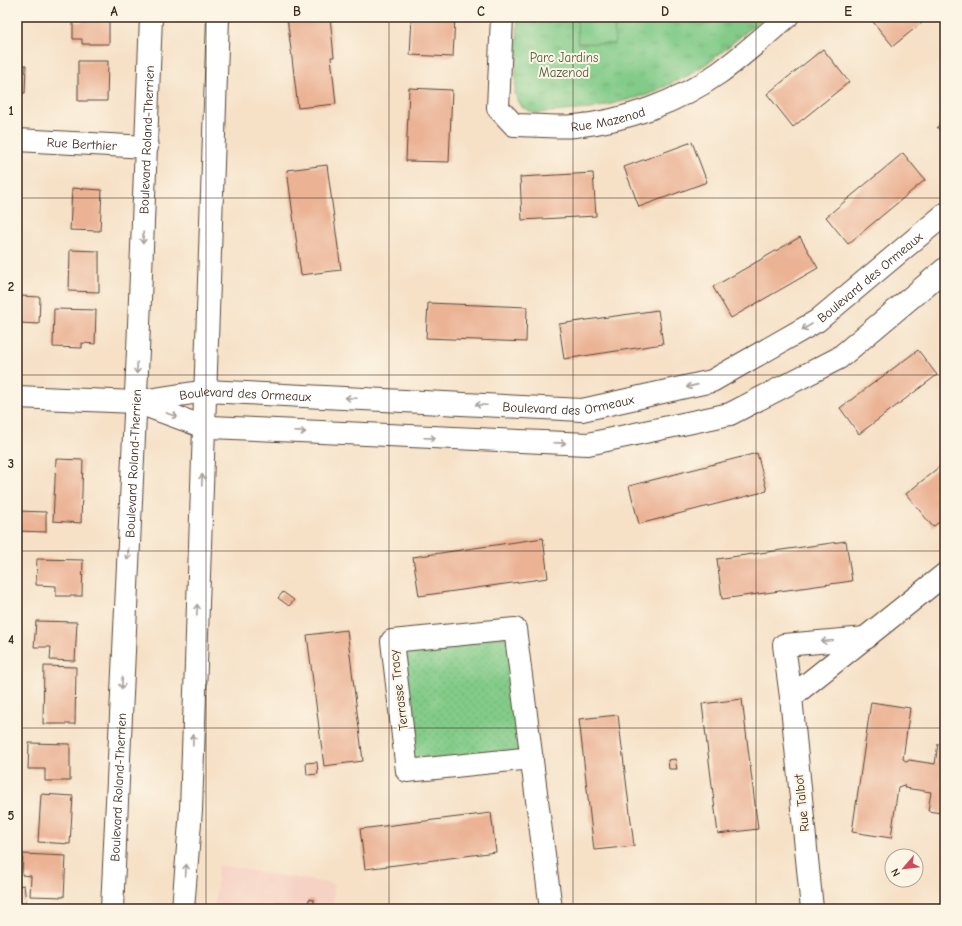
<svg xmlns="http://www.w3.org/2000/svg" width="962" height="926" viewBox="0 0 962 926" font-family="'Comic Neue',sans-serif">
<defs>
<pattern id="grass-dots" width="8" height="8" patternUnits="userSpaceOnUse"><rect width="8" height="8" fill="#82cb88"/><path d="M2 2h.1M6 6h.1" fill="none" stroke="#71ae75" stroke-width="1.8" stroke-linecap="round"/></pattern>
<pattern id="park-tufts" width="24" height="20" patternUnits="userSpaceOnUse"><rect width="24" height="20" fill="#82cb88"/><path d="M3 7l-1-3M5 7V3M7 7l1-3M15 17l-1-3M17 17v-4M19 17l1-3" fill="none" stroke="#71ae75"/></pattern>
</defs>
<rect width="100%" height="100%" fill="#fcf5e5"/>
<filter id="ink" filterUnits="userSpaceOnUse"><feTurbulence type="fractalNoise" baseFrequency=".025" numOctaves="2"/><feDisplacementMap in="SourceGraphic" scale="8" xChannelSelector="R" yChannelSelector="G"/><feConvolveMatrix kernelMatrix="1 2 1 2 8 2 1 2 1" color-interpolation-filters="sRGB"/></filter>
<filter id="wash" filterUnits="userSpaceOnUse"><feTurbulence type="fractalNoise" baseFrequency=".012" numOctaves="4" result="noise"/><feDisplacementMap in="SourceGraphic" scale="16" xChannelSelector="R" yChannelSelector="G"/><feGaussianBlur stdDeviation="0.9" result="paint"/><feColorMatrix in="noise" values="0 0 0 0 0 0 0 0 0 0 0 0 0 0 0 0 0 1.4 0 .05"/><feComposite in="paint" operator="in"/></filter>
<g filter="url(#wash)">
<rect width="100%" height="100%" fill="#f6e1c7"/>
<polygon fill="#f6d2c4" points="218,865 334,884 333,909 215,909"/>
<polygon fill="url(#grass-dots)" stroke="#5e7a53" points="510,636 525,752 412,764 398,647"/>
<polygon fill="url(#park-tufts)" stroke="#5e7a53" points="518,17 764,17 712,60 689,75 647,95 591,109 534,113 522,107 515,95"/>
<polygon fill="#82cb88" stroke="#5e7a53" points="577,17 614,17 615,44 578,43"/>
<g id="blocks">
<g fill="#ebb294">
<polygon points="83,17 109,17 109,44 82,44 82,39 73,39 73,22 82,22"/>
<polygon points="287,17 330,17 334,57 331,57 336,104 298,108"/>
<polygon points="412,17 455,17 453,57 410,55"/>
<polygon points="869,17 929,17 893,46"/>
<polygon points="823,49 849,82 793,127 767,94"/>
<polygon points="78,61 108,61 107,101 78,101"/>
<polygon points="17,65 26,65 25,93 17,93"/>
<polygon points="409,88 452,90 449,162 406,161"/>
<polygon points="945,120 945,137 937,127"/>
<polygon points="692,142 707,182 639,207 624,167"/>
<polygon points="903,153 925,180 848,244 826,217"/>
<polygon points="327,165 341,270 301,275 287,170"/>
<polygon points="593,173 596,216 522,220 520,177"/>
<polygon points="17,183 19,183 18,220 17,220"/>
<polygon points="72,188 102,190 100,231 70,230"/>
<polygon points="800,237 818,268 731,318 713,287"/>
<polygon points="70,250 99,251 99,292 69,291"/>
<polygon points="20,296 40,297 39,324 19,323"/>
<polygon points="428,303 527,307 526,342 426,338"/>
<polygon points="54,309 96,310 95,344 82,343 82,348 53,347"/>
<polygon points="658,310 663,344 564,359 559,324"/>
<polygon points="918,350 937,375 859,434 840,408"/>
<polygon points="757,453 767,491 639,524 629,486"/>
<polygon points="56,459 83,460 81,523 53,521"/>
<polygon points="945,462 945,517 933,527 906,494"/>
<polygon points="17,511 46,512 46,532 17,531"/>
<polygon points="543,538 548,578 419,596 413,557"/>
<polygon points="846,541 852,581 722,599 717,559"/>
<polygon points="37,559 83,560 82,596 56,596 56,586 36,585"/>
<polygon points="283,592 294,600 289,606 278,598"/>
<polygon points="36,621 77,622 75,661 50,660 51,647 34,647"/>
<polygon points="347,630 363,761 324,766 307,635"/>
<polygon points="44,666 76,667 75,724 43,724"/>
<polygon points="742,699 758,829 718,834 702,704"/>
<polygon points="871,702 910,708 903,759 907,762 909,760 935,764 938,744 945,745 945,817 941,816 941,813 928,811 931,792 905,788 904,785 898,787 891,838 852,832"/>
<polygon points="618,715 634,846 594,850 579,719"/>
<polygon points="29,743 70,744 70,781 45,781 45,769 28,769"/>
<polygon points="675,759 677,769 669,769 668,760"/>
<polygon points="317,762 318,774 307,775 306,763"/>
<polygon points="41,794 73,796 70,844 38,842"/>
<polygon points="491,813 496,852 365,869 360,829"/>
<polygon points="23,854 66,856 64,897 30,896 31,876 22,875"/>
<polygon points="24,885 26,902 17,903 17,886"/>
<polygon points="309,899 314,900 314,906 308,905"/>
<polygon points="273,906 308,908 307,909 273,909"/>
</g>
</g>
</g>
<g filter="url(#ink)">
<use href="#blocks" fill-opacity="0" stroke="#574537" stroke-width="1"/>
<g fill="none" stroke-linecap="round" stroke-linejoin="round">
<defs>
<g id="street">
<path id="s1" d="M502,17L498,108L514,125C534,125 555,128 575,126C625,121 678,102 719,73C743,56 764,36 787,17"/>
<path id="s2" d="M17,140L147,147"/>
<polyline points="17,397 135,402"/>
<polyline points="791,697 784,645 866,638"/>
<polyline points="532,758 407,771 392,641 515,629 551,909"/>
<polyline points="812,909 791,697 945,574"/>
</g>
<g id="secondary">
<path id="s3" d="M135,402L206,391L582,410L712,381L817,321L945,214"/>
<polyline points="136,402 204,427 211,427 588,444 730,414 839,358 945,269"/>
<path id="s4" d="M112,909L138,350L151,17"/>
<polyline points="183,909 191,810 218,17"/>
</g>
</defs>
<use href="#street" stroke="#574537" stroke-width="24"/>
<use href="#secondary" stroke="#574537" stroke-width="24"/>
<use href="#street" stroke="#fff" stroke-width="22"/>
<use href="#secondary" stroke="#fff" stroke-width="22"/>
</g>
<defs><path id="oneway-shaft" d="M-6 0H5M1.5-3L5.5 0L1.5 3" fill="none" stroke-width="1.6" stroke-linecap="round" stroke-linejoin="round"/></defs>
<g stroke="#a79f9a">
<use href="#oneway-shaft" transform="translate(143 238) rotate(92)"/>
<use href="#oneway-shaft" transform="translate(807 327) rotate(150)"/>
<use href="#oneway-shaft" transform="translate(137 368) rotate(93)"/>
<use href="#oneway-shaft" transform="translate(692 386) rotate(167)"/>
<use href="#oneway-shaft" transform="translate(351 398) rotate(-177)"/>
<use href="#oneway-shaft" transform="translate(481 405) rotate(-177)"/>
<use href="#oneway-shaft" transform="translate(172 415) rotate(20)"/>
<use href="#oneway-shaft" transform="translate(300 432) rotate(2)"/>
<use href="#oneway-shaft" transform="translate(430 438) rotate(2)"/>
<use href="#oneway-shaft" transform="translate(560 443) rotate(2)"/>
<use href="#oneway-shaft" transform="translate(202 480) rotate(-88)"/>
<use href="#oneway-shaft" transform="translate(128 554) rotate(93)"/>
<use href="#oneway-shaft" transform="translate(197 610) rotate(-88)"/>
<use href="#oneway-shaft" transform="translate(827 641) rotate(175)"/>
<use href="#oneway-shaft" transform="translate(122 683) rotate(93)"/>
<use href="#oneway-shaft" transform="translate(193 740) rotate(-88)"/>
<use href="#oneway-shaft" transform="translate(186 870) rotate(-86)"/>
</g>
</g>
<path fill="none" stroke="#3b2a1e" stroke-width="1" stroke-opacity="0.55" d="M206,17V909M389,17V909M573,17V909M756,17V909M17,198H945M17,375H945M17,551H945M17,728H945"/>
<g text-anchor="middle" stroke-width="4" stroke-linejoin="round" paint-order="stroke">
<g font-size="13" fill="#505a3e" stroke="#fcf5e5">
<text x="564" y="62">Parc Jardins<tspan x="564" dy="15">Mazenod</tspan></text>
</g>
<g font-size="13" fill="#3b2a1e" stroke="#fcf5e5">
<text dy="5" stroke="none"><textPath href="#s1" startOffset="209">Rue Mazenod</textPath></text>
<text dy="5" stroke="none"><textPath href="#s4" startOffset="770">Boulevard Roland-Therrien</textPath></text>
<text dy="5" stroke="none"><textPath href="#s2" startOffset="65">Rue Berthier</textPath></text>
<text dy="5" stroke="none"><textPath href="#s3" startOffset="771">Boulevard des Ormeaux</textPath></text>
<text dy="5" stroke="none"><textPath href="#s3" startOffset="111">Boulevard des Ormeaux</textPath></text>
<text dy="5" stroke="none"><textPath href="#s3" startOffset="435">Boulevard des Ormeaux</textPath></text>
<text dy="5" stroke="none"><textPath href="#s4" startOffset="446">Boulevard Roland-Therrien</textPath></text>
<text transform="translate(398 690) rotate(-97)" y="5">Terrasse Tracy</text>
<text dy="5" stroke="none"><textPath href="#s4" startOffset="122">Boulevard Roland-Therrien</textPath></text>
<text transform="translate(801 803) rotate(-96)" y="5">Rue Talbot</text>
</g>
</g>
<rect width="962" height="926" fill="none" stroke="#fcf5e5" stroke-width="44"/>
<g transform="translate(904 868) rotate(242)"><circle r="19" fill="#fcf5e5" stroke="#afa495"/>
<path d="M0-3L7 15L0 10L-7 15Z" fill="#d1495b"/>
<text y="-6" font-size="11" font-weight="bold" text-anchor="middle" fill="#3b2a1e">N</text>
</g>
<rect x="22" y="22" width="918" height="882" fill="none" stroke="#3b2a1e" stroke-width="1.5"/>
<g font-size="13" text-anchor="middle" font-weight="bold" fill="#3b2a1e">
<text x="114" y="16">A</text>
<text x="297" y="16">B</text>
<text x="481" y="16">C</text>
<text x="665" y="16">D</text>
<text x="848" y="16">E</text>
<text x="11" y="115">1</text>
<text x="11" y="291">2</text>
<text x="11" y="468">3</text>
<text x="11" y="644">4</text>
<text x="11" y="820">5</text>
</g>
</svg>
